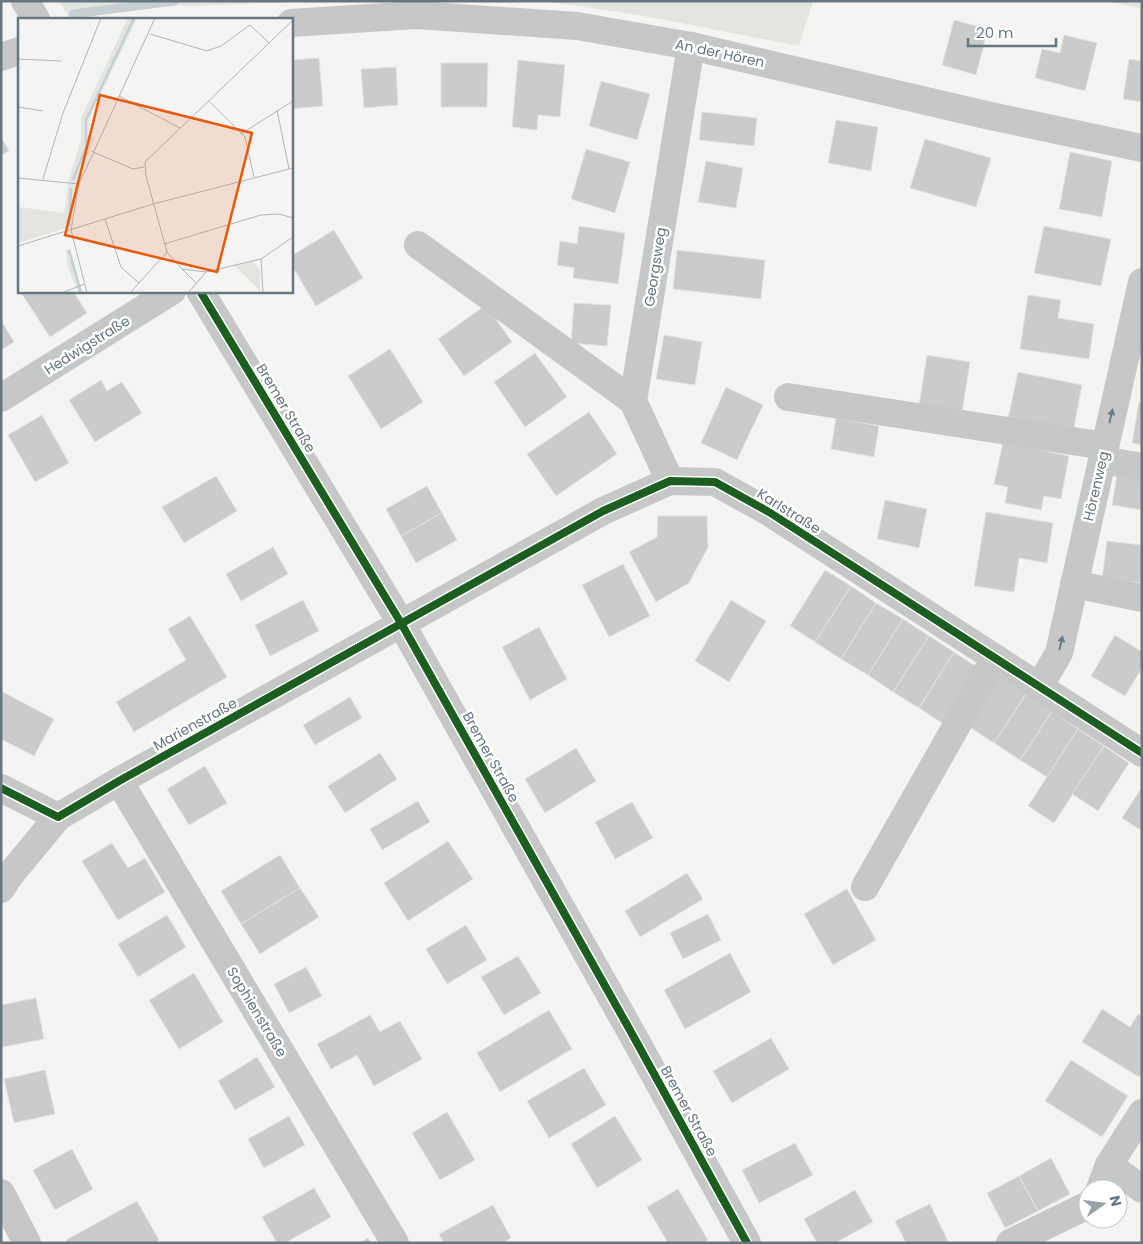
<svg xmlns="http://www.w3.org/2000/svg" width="1143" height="1244" viewBox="0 0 1143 1244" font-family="Poppins,sans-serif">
<rect width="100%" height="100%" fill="#f4f4f2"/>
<g fill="#e3e5e0">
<polygon points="59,1 311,1 193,6 170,5 69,17"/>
<polygon points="544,1 813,1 799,46 645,16"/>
<polygon points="1108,1 1142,1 1142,9"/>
</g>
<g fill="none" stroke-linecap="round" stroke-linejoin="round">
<polyline stroke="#c6d0d2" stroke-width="9" points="73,14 174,1"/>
</g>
<g fill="#cacbcb" stroke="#e3e3e2">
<polygon points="954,20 988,29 976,75 942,65"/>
<polygon points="1064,35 1097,43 1085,91 1035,78 1042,49 1060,53"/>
<polygon points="319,58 323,106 291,109 291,60"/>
<polygon points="1129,59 1142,61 1142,102 1123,99"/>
<polygon points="518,60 565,65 560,117 538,115 537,130 512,127"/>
<polygon points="441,63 488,63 487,107 441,107"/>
<polygon points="396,67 398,105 364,108 361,69"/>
<polygon points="601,81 650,94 637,140 589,126"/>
<polygon points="702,112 757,118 754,146 699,140"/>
<polygon points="836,120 878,127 871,171 828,163"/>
<polygon points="1,137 9,151 1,155"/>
<polygon points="925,139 991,158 976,207 910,188"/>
<polygon points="586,149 630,162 615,213 571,199"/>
<polygon points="1070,152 1112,161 1102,217 1059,209"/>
<polygon points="706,161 743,168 736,208 698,202"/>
<polygon points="579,226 625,233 618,284 573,278 574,268 557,265 560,241 577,244"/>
<polygon points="1044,226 1111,239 1101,286 1034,273"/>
<polygon points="334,230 363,278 316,306 291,264 291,256"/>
<polygon points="677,250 765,260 761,299 673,289"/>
<polygon points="20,291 73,291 87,313 50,337"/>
<polygon points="1028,295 1061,300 1058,318 1094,324 1089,359 1020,349"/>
<polygon points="574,303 611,305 607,346 571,343"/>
<polygon points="486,305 512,342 464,376 438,339"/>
<polygon points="1,320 14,342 1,350"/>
<polygon points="664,335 702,342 695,385 656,379"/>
<polygon points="390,349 423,402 381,429 348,376"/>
<polygon points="535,353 567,397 525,427 494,382"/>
<polygon points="927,355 970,362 962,412 919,405"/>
<polygon points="1018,372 1082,385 1073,432 1008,419"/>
<polygon points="101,380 107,391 122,382 142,413 95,442 69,400"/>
<polygon points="726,387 763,405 737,460 701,443"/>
<polygon points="1139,402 1142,403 1142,445 1132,443"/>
<polygon points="589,412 617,454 556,496 527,454"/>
<polygon points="42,415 69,463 35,482 8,435"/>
<polygon points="836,418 879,426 874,457 831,449"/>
<polygon points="1003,442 1069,456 1061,499 1044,496 1041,510 1005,503 1008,487 994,484"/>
<polygon points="1118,469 1142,473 1142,510 1112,505"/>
<polygon points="216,476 237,511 184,543 162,507"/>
<polygon points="427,486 442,513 401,536 386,509"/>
<polygon points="885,500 927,509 919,548 877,539"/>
<polygon points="986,512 1053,523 1047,563 1019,558 1014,592 974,586"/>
<polygon points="442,513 457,540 416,563 401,536"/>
<polygon points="658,516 707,516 708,547 689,583 656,602 629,552 657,537"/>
<polygon points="1107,541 1142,545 1142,583 1102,578"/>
<polygon points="273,547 288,574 241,601 226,574"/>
<polygon points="623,564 650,616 609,637 582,585"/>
<polygon points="825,570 851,586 815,642 790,626"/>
<polygon points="851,586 876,603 841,659 815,642"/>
<polygon points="303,600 319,631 270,656 255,625"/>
<polygon points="731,600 766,621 729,682 695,661"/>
<polygon points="876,603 903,619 868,675 841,659"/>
<polygon points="190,616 227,677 134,732 116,702 186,660 168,629"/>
<polygon points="903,619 929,636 893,692 868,675"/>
<polygon points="539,627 567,679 530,700 502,647"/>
<polygon points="1115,635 1142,652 1142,668 1125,696 1091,676"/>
<polygon points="929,636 954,652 919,708 893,692"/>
<polygon points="954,652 980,669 945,725 919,708"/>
<polygon points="1000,677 1026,694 994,743 968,726"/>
<polygon points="1,691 54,719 34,756 1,739"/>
<polygon points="1026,694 1052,711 1020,760 994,743"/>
<polygon points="350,697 362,718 315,745 303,725"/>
<polygon points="1052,711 1078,729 1047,777 1020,760"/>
<polygon points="1078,729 1104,746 1054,823 1028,806"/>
<polygon points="1104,746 1129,763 1098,811 1072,794"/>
<polygon points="576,748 596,781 545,813 525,779"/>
<polygon points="380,753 397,779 345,813 328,786"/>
<polygon points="205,766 227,803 189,825 167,789"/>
<polygon points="1142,787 1142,831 1122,818"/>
<polygon points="418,801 430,822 382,850 370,829"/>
<polygon points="632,802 653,838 615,859 595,822"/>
<polygon points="448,841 473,879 408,921 384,883"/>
<polygon points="112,843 128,868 145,858 165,892 118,920 82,861"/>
<polygon points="280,855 300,888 241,924 221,891"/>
<polygon points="687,873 703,899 640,937 625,911"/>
<polygon points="300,888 319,917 260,954 241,924"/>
<polygon points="847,889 876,940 833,965 804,914"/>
<polygon points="708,914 721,940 683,959 670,933"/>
<polygon points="167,915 186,947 138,977 118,944"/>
<polygon points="466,925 487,960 447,984 426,949"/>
<polygon points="730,953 751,992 685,1029 664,990"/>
<polygon points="518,956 541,993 504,1015 481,977"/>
<polygon points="306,967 322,996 289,1013 274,984"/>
<polygon points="194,973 223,1022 179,1049 149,1000"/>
<polygon points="36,998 44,1039 3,1047 1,1037 1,1005"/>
<polygon points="1102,1009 1130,1027 1138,1014 1142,1016 1142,1072 1139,1077 1082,1042"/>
<polygon points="549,1010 572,1049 500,1092 477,1053"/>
<polygon points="370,1015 380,1032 400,1021 422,1059 374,1086 357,1055 331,1069 317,1044"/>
<polygon points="771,1038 789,1069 732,1103 713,1071"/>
<polygon points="257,1057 275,1087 235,1110 218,1081"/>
<polygon points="1071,1060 1128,1096 1102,1137 1045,1101"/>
<polygon points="584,1068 606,1105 549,1138 527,1101"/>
<polygon points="45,1070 55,1114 14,1123 4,1079"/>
<polygon points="447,1112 475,1160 440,1180 412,1133"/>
<polygon points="289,1116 305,1145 264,1168 248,1139"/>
<polygon points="615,1116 642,1160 597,1188 571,1144"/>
<polygon points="795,1143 813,1175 759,1203 742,1170"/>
<polygon points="72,1149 93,1189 55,1210 33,1170"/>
<polygon points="1051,1158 1070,1194 1038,1211 1019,1176"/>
<polygon points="1019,1176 1038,1211 1005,1228 987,1193"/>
<polygon points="314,1188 331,1217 285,1243 277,1243 262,1217"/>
<polygon points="678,1189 708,1240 703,1243 668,1243 647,1207"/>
<polygon points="855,1190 873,1222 835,1243 817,1243 804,1219"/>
<polygon points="137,1201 159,1240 155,1243 68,1243 66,1240"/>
<polygon points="930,1204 949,1243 906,1243 895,1221"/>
<polygon points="493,1205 511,1238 502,1243 444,1243 439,1234"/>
<polygon points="368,1238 371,1243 359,1243"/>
</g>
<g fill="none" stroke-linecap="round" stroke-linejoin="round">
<g stroke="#c6c8c8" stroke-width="28">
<polyline points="25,1 36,19"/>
<polyline points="291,23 416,15 577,26 691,46 986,115 1142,148"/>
<polyline points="1,57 19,51"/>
<polyline points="418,245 633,401"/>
<polyline points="200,291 401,623 631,1032 747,1243"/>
<polyline points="788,397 1105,446"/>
<polyline points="1,398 172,291"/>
<polyline points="1102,460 1142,467"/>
<polyline points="670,481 633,401 691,46"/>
<polyline points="1074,584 1142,598"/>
<polyline points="1039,687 1059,653 1142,282"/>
<polyline points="119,781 395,1243"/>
<polyline points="1,788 58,817 119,781 603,511 670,481 715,482 769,512 1142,753"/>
<polyline points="865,887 995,658"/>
<polyline points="1,889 10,875 58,817"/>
<polyline points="1109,1165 1142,1189"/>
<polyline points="1100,1189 1109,1165 1142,1113"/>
<polyline points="1,1193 27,1243"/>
<polyline points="1010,1243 1088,1205"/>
</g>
<defs>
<g id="cycleway">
<polyline points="200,291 401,623 631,1032 747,1243"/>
<polyline points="1,788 58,817 119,781 603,511 670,481 715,482 769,512 1142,753"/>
</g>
</defs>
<use href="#cycleway" stroke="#fff" stroke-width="11"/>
<use href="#cycleway" stroke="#1b5e20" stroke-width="8"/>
</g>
<defs><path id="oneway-solid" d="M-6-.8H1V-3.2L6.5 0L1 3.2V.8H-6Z" transform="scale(1.25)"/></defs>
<g fill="#6b7b85">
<use href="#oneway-solid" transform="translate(1111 416) rotate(-77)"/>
<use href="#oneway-solid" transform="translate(1061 643) rotate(-77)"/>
</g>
<g text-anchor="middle" stroke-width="5" stroke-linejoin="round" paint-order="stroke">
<g font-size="14" fill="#667781" stroke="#fff">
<text transform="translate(720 53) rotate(12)" y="5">An der Hören</text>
<text transform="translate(655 267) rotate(-81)" y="5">Georgsweg</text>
<text transform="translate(87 345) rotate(-32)" y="5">Hedwigstraße</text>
<text transform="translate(286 408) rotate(59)" y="5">Bremer Straße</text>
<text transform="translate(1096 486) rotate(-77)" y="5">Hörenweg</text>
<text transform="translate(789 511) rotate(32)" y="5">Karlstraße</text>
<text transform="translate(195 724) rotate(-29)" y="5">Marienstraße</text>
<text transform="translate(491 757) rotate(61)" y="5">Bremer Straße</text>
<text transform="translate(257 1012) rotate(59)" y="5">Sophienstraße</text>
<text transform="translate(689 1111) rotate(61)" y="5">Bremer Straße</text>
</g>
</g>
<g transform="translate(18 18)">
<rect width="275" height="275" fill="#f4f4f2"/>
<path d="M110,0H119L72,99L70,116L77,120L63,151L51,209L0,225V189L46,195L51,161L63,122V100ZM52,231L59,259L65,275H60L49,246L48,232ZM235,243L242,253V273L217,248Z" fill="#e3e5e0"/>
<path fill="none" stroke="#c6d0d2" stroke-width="2.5" d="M55,162L68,129V102L116,0M51,208L53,170M51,232L63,275"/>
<path fill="none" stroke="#aeb7bb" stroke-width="1" d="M132,16L189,33L203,28L232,7L251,25M0,41L43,43M101,78L162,110M191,83L227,119L236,159M0,89L25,93M259,92L271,151M223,116L275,83M73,133L115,151L126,149M0,160L61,166M25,161L45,95L83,0M87,201L103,249L121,265M146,226L243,197L261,196L275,200M0,228L135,186L275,150M149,234L164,251L188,254L243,241L275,219M243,241L245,275M164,251L179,266M44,275L66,266M69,275L53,212L61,166L137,0M112,275L149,234L128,158L127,144L275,2M170,275L188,254"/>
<path fill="#e8590c" fill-opacity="0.15" stroke="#e8590c" stroke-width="2.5" d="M82,77L234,115L199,254L47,217Z"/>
<rect width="275" height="275" fill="none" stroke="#667781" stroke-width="2.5"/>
</g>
<rect width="1143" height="1244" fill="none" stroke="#667781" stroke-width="5"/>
<g transform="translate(1103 1204) rotate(76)"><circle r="24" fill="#ffffff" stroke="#c2c9cd"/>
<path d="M0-4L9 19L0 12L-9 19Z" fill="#98a3a9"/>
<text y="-8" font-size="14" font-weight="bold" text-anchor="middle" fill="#667781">N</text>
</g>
<path d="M968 38v8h88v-8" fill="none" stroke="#667781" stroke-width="2.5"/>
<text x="976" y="38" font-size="15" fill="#667781" stroke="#ffffff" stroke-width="4" paint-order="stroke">20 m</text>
</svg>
